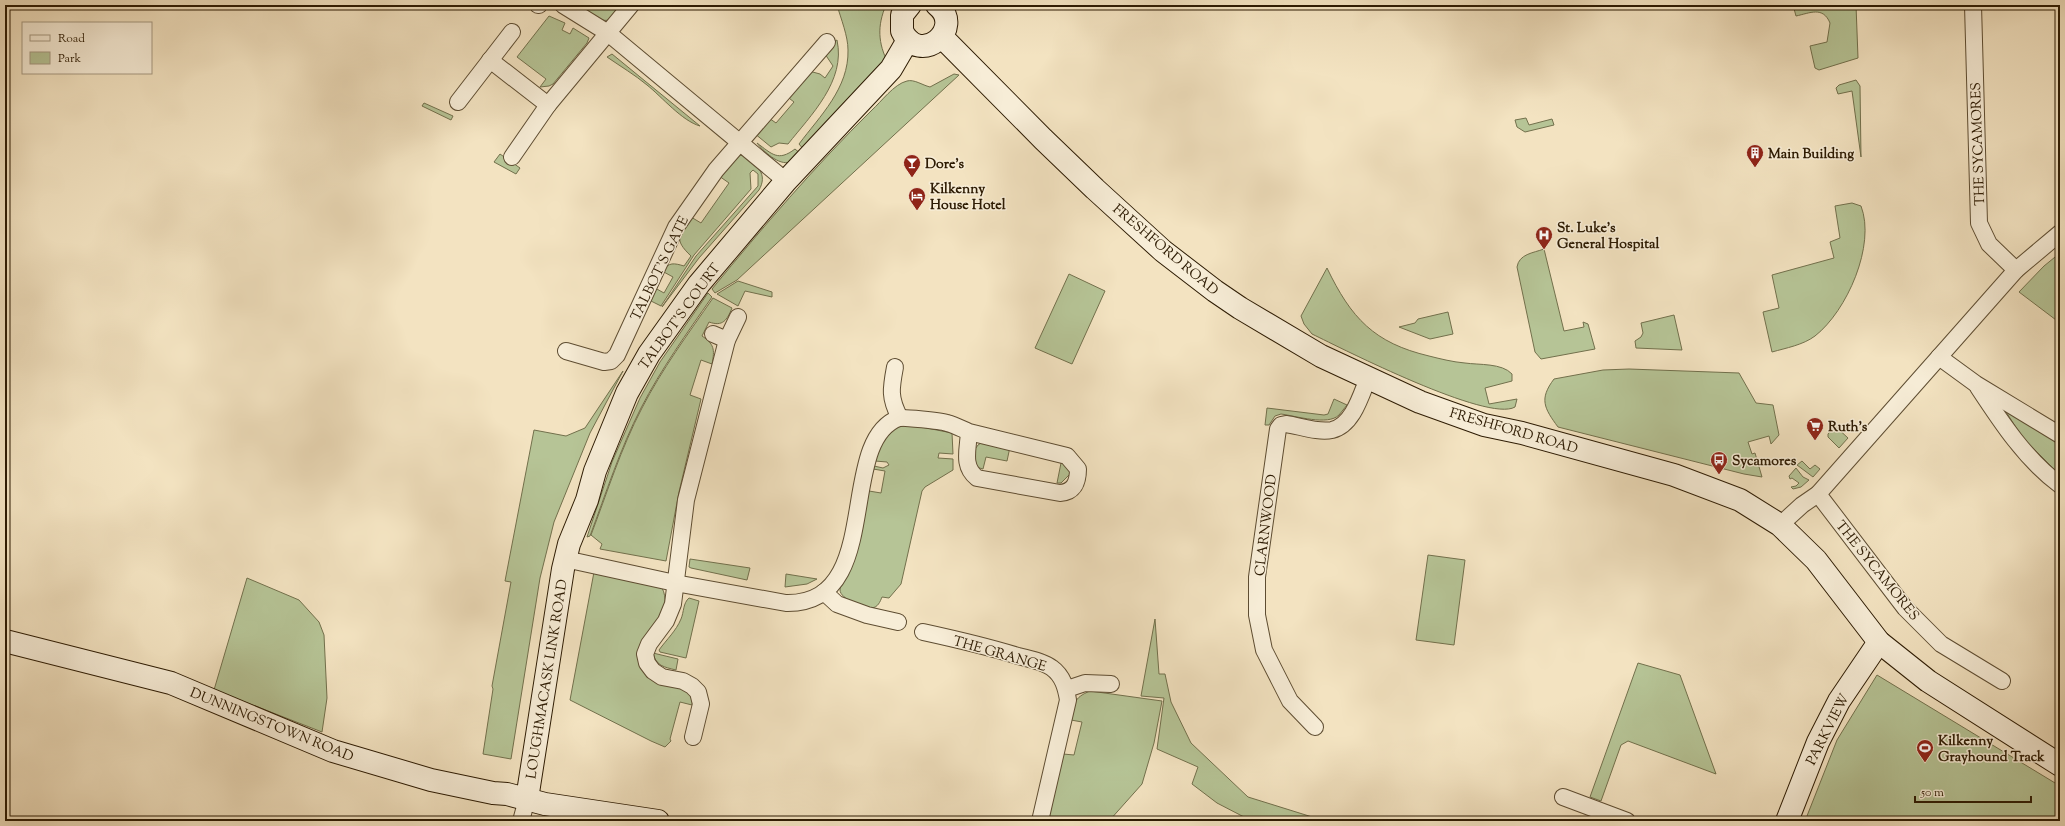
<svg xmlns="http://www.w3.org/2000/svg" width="2065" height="826" viewBox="0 0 2065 826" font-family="'Sorts Mill Goudy',serif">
<rect width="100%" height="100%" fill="#f3e3c1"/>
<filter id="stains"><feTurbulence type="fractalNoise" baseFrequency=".005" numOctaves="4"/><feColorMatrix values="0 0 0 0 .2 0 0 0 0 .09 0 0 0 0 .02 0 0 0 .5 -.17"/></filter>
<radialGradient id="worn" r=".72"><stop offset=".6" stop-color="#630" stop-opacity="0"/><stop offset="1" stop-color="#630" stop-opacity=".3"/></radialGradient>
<g fill="#b6c496" stroke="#72704c">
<path d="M577,5H624C620,9 616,16 611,19C601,25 585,10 577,5Z"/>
<path d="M837,5H886C877,26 878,43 888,63L804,150L799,144C820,116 849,88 848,50C848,36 841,19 837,5Z"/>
<path d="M1793,5H1856L1858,58L1819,70L1815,68L1810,46L1827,42L1830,23C1823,6 1810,13 1796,16Z"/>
<polygon points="549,16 565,23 562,30 570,34 573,28 589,38 587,43 553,84 549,86 540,87 546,79 517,57"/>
<path d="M837,40C846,81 811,115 788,144L779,143L771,147L754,133L766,116L776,123L794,102L785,95L809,71L820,74L825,78L833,66L825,54L831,43Z"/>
<path d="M612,54L700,126C682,121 662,97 647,85C635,75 620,66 607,57Z"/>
<path d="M954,74L959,75L737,280L715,293L712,289C763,227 815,166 872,110C881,102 894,84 907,81C914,79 922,85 930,87Z"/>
<polygon points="1856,80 1860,86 1861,157 1852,91 1838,94 1836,88 1839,85"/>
<polygon points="424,103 453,116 451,120 422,106"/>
<polygon points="1526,118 1529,125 1552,119 1554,125 1525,132 1517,127 1515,120"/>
<path d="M757,143C772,154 778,162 795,149L801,154C798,156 794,160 790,162C779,166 763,151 757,143Z"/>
<polygon points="500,154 520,168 516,174 494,162"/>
<path d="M739,155L746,156L760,167L759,169C764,176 763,183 759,190L699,258L662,307L696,256L758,186V174L753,170L750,173L751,189L694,255L661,306L649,300L655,288L664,293L673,277L662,271C669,262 674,263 684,266L691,256C673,239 679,235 691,217L701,223L729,183L719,176Z"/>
<path d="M1852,203L1861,206C1876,245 1847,311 1815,336C1803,345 1786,348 1772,352L1763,312L1779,308L1772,275L1834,258L1830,242L1840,238L1835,206Z"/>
<path d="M1544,249L1564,331L1584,327L1583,322L1588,324L1595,349L1541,359L1535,352L1517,267C1519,254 1533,253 1544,249Z"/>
<polygon points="2060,253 2060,323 2019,292 2044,266"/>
<path d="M1327,268C1351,318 1374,343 1429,356C1441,359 1453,362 1465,363C1479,365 1502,363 1512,374V381L1485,388L1489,404L1517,399L1515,407C1488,423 1343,349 1312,334L1304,324L1301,316Z"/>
<polygon points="1069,274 1105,291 1072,364 1035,348"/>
<polygon points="738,281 772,292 772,297 745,291 738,306 717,294"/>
<path d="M708,293L712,297C687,333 661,369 641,408C620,449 606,493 590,536L587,537L612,462L640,398L660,362Z"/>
<path d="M713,298L732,308C727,320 723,327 709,322L702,336C714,344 715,349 712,364L701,360L690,395L701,399L679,492L666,561L600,549L602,544L591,535C607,493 621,448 642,408C662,369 688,334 713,298Z"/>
<polygon points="1448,312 1453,334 1430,339 1399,327 1415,323 1418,319"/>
<polygon points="1674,315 1682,350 1636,348 1635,341 1641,337 1643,333 1641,323"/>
<path d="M1629,369L1739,373L1756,403L1773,405L1779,435L1771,444L1769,436L1748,442L1752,454L1755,453L1762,477L1744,474L1558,427C1544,408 1539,399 1554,379L1603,370Z"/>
<polygon points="623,371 590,433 554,522 540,578 511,759 483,754 493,689 492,686 511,582 505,581 534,430 566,436 585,428"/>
<path d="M1334,399L1347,405C1344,408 1342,412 1339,415C1328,426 1296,416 1281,414L1275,416L1269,425H1265L1267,408L1324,415L1328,414Z"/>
<polygon points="2003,407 2060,442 2060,475 2022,437"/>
<path d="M901,423L952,433L953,454L939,453L938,458L953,459V470L925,487L922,491L901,584L889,598L882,597C880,602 878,607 872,608C865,609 840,599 840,590C840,584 846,579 848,574C858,547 864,519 869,491L881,493L885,471L873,469L874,466L883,468L889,465L887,462L875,461L879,445Z"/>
<polygon points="1835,426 1848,438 1839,448 1828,437 1828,434"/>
<polygon points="984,441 1010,447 1007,461 986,457 983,469 976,467 973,452 978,445"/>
<polygon points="1062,458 1071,465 1070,474 1061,483 1057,483"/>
<polygon points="1802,461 1810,469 1815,465 1820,469 1813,477 1797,465"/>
<polygon points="1796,468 1803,477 1809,480 1801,487 1793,489 1791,487 1796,486 1799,483 1792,478 1790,479 1789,476"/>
<polygon points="1428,555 1465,560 1454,645 1416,640"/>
<polygon points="690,559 750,568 747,580 691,568 689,567"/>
<path d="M594,572L662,588C673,608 650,634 639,651L682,687L690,692L693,699L692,705L680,702L670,739L671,741L665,747L651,741L570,700Z"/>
<polygon points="786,574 817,579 807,584 785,587"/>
<polygon points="247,578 299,600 319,622 324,635 327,698 322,732 214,690"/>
<path d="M689,598L699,601L686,658L660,652L659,650C667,639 676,631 681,619C684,612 683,603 689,598Z"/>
<polygon points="1155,619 1159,674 1165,674 1171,702 1191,743 1248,797 1325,821 1243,821 1244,817 1217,803 1192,784 1198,767 1157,749 1164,698 1141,696"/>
<path d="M653,653L678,659L676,670C664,667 656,666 653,653Z"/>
<polygon points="1638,663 1680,675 1716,774 1628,741 1621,745 1601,801 1590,797"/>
<polygon points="1877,675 2060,786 2060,821 1805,821 1837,740"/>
<path d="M1090,691L1162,701L1154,743L1142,784L1109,821H1048L1063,754L1074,755L1082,722L1071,720C1074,704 1073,698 1090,691Z"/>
</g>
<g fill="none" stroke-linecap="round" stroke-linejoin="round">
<defs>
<g id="street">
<polyline points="538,5 539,5"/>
<polyline points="563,5 608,33 786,181"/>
<polyline points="1973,5 1979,223 1989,244 2016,270"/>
<polyline points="490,60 548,105"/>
<polyline points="458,102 512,32"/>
<polyline points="512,157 548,105 631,5"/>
<polyline points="713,334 727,340"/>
<polyline points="566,351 604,362 611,361 617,355 676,227 716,170 827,42"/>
<polyline points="1939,357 1976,384 2060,435"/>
<path d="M895,367C891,388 889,398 900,418"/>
<path d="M1978,387C2001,422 2026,460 2060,485"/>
<polyline points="1818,494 1905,608 1941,644 2002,681"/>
<polyline points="1780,525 1802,505 1818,494 2016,270 2060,233"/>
<path d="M565,559L675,583L786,603C886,605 835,441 899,418C903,417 941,421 947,423C955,425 962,429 969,432C968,450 962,466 977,478L1060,493C1074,492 1078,482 1078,469L1067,456L969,432"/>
<polyline points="824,592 837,604 867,615 898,622"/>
<path d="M923,632C955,639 986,646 1018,656C1029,659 1043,661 1052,668C1063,676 1066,688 1068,700L1040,821"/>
<polyline points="1067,689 1085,683 1111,684"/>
<path d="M1315,727L1290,701L1264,650L1257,615V577L1278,429L1281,425L1286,424C1300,426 1318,433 1332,430C1353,425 1361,395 1368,378"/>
<polyline points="693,737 701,704 698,692 692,686 683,681 662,677 653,671 647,663 645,654 649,644 666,621 673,604 686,500 727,340 738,317"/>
<polyline points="1563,797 1627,821"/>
<polyline points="521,821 527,799"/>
</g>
<g id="secondary">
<path d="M910,5L902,15V31C920,68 966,28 937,5"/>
<polyline points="942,37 1043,139 1095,189 1163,251 1215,291 1240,308 1321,356 1420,402 1484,425 1522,433 1674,475 1740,500 1780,525 1816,560 1879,642 1928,681 2060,765"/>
<polyline points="5,641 171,683 333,751 431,780 493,793 507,794 545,804 658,821"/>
<polyline points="527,799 563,569 569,544 587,500 595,471 627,393 649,354 699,284 786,181 891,69 908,40"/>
<polyline points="1787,821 1818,742 1839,701 1879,642"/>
</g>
</defs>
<use href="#street" stroke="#5e4d32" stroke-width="18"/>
<use href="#secondary" stroke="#2d1b03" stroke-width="24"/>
<use href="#street" stroke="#f7edd7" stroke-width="16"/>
<use href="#secondary" stroke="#f7edd7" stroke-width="22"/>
</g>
<defs>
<symbol id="building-pin" viewBox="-11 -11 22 30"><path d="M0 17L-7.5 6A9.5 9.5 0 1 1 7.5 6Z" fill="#8f2418" stroke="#f7edd7"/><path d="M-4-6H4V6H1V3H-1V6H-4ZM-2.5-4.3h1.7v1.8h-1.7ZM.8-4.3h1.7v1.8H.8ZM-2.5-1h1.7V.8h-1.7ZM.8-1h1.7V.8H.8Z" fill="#fff"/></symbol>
<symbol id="bar-pin" viewBox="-11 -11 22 30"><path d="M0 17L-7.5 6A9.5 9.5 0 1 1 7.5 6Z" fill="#8f2418" stroke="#f7edd7"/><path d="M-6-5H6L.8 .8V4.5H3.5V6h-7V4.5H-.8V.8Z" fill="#fff"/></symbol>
<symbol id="hotel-pin" viewBox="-11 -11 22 30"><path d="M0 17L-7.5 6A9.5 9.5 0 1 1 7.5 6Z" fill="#8f2418" stroke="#f7edd7"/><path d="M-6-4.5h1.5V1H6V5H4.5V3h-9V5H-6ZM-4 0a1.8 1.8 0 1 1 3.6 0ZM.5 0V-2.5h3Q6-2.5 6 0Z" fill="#fff"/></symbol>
<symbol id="hospital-pin" viewBox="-11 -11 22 30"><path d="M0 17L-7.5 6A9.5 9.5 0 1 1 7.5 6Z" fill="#8f2418" stroke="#f7edd7"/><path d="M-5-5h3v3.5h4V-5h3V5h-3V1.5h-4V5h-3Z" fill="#fff"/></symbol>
<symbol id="supermarket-pin" viewBox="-11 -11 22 30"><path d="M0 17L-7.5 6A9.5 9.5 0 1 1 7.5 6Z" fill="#8f2418" stroke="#f7edd7"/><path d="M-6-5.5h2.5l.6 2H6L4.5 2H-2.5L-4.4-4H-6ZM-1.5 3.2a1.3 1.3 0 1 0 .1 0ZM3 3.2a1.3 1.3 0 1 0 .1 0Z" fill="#fff"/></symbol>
<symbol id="bus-pin" viewBox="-11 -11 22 30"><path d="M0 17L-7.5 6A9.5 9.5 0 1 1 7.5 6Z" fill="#8f2418" stroke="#f7edd7"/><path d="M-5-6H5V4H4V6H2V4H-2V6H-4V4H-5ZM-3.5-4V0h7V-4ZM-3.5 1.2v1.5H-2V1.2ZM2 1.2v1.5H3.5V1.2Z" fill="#fff"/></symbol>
<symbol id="stadium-pin" viewBox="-11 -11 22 30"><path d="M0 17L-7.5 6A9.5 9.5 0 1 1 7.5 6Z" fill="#8f2418" stroke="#f7edd7"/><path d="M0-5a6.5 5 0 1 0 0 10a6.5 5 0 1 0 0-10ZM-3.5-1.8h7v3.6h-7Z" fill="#fff"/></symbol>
</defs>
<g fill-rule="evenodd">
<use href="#building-pin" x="1745" y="143" width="20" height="27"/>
<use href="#bar-pin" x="902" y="153" width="20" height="27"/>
<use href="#hotel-pin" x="907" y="186" width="20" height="27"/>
<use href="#hospital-pin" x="1534" y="225" width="20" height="27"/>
<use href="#supermarket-pin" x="1805" y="416" width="20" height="27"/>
<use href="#bus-pin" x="1709" y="450" width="20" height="27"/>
<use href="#stadium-pin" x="1915" y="738" width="20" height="27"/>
</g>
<g text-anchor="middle" stroke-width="3" stroke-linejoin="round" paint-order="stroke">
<g font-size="14" fill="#2d1b03" stroke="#f7edd7">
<text transform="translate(1977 144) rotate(-92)" y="5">THE SYCAMORES</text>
<text transform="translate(1166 249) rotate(40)" y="5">FRESHFORD ROAD</text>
<text transform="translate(659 268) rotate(-64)" y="5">TALBOT'S GATE</text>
<text transform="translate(679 316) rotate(-54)" y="5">TALBOT'S COURT</text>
<text transform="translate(1514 430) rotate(16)" y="5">FRESHFORD ROAD</text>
<text transform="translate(1265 525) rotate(-83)" y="5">CLARNWOOD</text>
<text transform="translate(1878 570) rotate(51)" y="5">THE SYCAMORES</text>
<text transform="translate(1000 653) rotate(16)" y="5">THE GRANGE</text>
<text transform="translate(546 679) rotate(-81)" y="5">LOUGHMACASK LINK ROAD</text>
<text transform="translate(272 724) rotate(22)" y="5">DUNNINGSTOWN ROAD</text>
<text transform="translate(1827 729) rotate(-63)" y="5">PARKVIEW</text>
</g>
<g font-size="14" font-weight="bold" fill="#2d1b03" stroke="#f7edd7" text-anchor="start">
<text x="1768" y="158">Main Building</text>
<text x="925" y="168">Dore's</text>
<text x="930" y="193">Kilkenny<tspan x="930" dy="16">House Hotel</tspan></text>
<text x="1557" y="232">St. Luke's<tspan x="1557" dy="16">General Hospital</tspan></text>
<text x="1828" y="431">Ruth's</text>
<text x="1732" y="465">Sycamores</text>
<text x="1938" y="745">Kilkenny<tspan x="1938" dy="16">Grayhound Track</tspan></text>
</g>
</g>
<rect width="2065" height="826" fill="none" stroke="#f3e3c1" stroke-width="20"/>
<rect x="6" y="6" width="2053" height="814" fill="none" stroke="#2d1b03" stroke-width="2"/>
<rect x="10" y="10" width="2045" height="806" fill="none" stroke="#2d1b03"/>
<rect x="22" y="22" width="130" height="52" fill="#f7edd7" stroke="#a69982"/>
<rect x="30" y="35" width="20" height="6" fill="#f7edd7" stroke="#a69982"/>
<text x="58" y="42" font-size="12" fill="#2d1b03">Road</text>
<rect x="30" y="52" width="20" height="12" fill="#b6c496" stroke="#a69982"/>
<text x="58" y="62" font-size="12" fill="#2d1b03">Park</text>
<path d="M1915 796v6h116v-6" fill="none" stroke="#2d1b03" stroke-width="2"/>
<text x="1921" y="796" font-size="12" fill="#2d1b03" stroke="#f7edd7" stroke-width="3" paint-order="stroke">50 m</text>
<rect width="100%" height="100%" filter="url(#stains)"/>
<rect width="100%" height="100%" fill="url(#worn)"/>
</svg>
